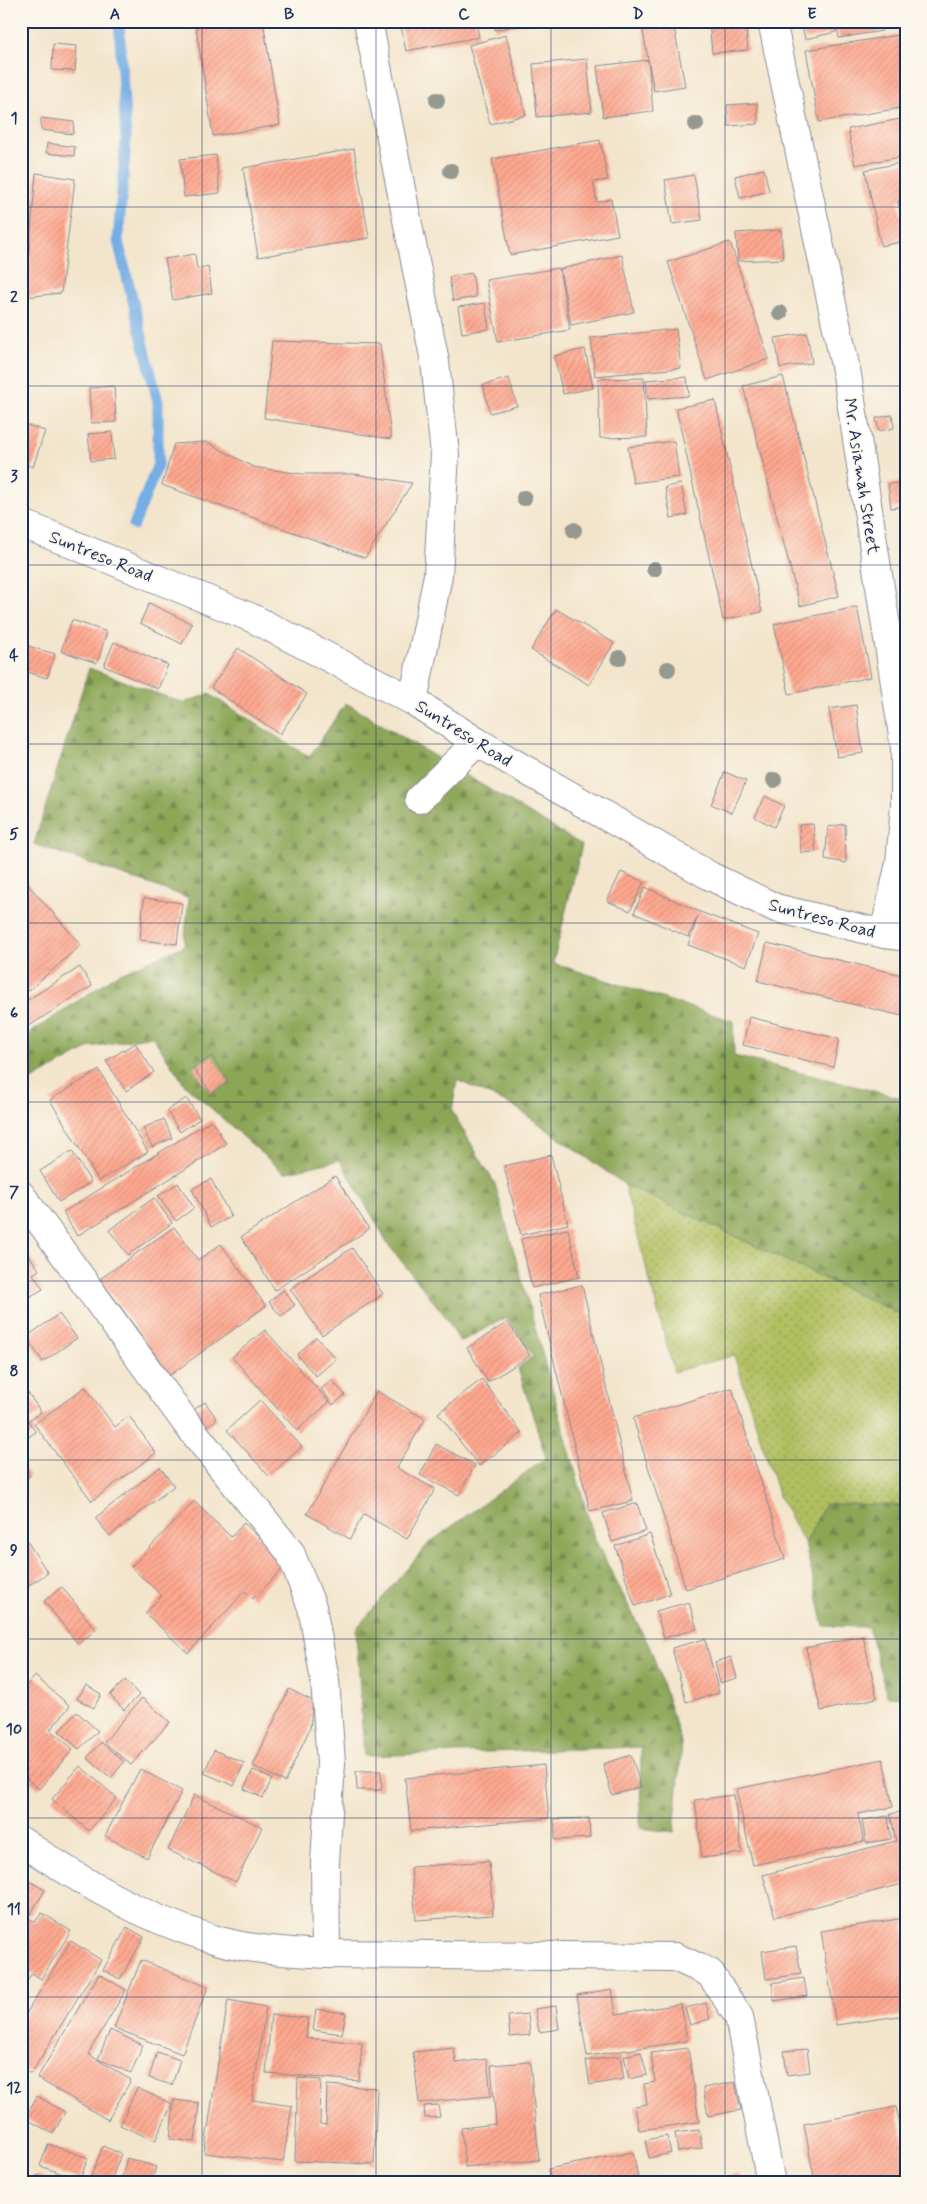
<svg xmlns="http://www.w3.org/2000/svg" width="927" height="2204" viewBox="0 0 927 2204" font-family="Mynerve,sans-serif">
<defs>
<pattern id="grass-dots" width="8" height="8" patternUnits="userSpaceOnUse" patternTransform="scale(1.25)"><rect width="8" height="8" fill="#b1bf61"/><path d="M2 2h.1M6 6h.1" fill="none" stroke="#8f9c53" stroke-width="1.8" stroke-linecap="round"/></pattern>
<pattern id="forest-firs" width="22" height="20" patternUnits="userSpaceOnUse" patternTransform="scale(1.25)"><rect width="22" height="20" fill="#8ca657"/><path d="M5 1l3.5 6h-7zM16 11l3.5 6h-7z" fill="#72884b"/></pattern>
<pattern id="building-hatch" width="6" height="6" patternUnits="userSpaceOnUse" patternTransform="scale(1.25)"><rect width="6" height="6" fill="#fea88f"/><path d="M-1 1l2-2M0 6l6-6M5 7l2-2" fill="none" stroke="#d9917e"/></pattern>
</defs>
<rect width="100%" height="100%" fill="#fbf7ec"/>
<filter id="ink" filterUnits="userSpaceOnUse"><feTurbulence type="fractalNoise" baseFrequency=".02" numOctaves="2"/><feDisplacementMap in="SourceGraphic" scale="10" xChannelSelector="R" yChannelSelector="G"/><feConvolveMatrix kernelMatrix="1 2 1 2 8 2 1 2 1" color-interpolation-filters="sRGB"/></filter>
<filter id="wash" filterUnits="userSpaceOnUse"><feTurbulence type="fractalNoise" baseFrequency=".0096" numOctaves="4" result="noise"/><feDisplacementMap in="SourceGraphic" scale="20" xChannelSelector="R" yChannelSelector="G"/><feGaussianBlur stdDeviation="1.12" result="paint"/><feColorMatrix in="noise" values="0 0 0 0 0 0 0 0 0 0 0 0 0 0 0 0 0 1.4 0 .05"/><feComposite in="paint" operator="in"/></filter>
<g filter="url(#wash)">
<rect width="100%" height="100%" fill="#f3e5cc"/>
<polygon fill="url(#grass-dots)" stroke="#667760" points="624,1184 906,1317 906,1505 825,1505 805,1544 779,1497 734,1355 674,1372"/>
<g fill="url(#forest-firs)" stroke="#546a5a">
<polygon points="89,668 183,703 209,694 309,757 346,703 582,845 553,963 733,1021 734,1056 906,1099 906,1317 624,1184 515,1107 457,1080 452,1111 495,1184 594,1538 652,1652 682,1744 674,1832 640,1828 641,1747 364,1756 356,1629 429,1543 546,1458 518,1368 533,1356 507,1317 460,1342 446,1317 390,1247 340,1160 284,1173 185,1085 152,1036 91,1047 21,1086 21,1039 118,974 184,946 189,898 34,844"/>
<polygon points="825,1504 906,1505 906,1697 887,1696 868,1627 824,1626 805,1544"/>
</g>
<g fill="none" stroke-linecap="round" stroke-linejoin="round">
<polyline stroke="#74aee5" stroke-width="11" points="119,21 126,139 118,241 158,402 158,464 134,525"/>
</g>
<g id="blocks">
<g fill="url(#building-hatch)">
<polygon points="195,21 263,21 280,125 213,136"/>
<polygon points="400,21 476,21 479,37 406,51"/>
<polygon points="494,21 533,21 533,22 495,30"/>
<polygon points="641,21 673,21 685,86 654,91"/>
<polygon points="709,21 745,21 748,50 712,53"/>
<polygon points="801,21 834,21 836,32 805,39"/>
<polygon points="836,21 881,21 882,31 839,38"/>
<polygon points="883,21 906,21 906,26 884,29"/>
<polygon points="506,35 526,115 490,124 469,45"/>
<polygon points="898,35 906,76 906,107 819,122 806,50"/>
<polygon points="53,44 77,46 75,71 52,70"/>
<polygon points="587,59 592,112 537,117 533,64"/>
<polygon points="648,60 653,111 603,117 597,66"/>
<polygon points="757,103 758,124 728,126 727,105"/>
<polygon points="41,118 74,122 73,134 41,130"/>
<polygon points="906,118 906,156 855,165 848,129"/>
<polygon points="600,140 608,180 593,182 597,202 611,199 618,235 510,255 492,159"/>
<polygon points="47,143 75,147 74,156 46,153"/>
<polygon points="354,149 369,238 258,257 243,168"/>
<polygon points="216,155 220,193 184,197 180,159"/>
<polygon points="906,162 906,199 898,201 906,241 881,246 865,170"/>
<polygon points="764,169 769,191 740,198 735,176"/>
<polygon points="36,173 75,179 61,293 25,297"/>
<polygon points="694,175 702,220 672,224 665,180"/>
<polygon points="781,230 783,259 738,261 736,233"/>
<polygon points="730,242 769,359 707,380 668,262"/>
<polygon points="195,254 197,269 208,266 212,293 173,300 165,259"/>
<polygon points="622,255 634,312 571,325 560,269"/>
<polygon points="559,268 570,330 498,342 486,280"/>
<polygon points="472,273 476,297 453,301 449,277"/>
<polygon points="485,303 489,329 462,333 458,307"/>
<polygon points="676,329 681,368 595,376 591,338"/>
<polygon points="807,333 812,363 780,368 775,338"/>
<polygon points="272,341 380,344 391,439 264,418"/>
<polygon points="585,349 593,388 563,394 554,356"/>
<polygon points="783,376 839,596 800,606 743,386"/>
<polygon points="687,377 689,396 648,399 646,380"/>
<polygon points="509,378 517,406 490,413 483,385"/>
<polygon points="644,378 647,437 600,438 598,379"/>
<polygon points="114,386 116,422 91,423 89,388"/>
<polygon points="715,400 762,612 723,620 676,408"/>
<polygon points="892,415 894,428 879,431 876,418"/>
<polygon points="21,423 45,431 33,467 21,463"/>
<polygon points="112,432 114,459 91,461 88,434"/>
<polygon points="674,441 679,477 633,483 628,447"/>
<polygon points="207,442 253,467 302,474 354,474 412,483 365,558 162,485 174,444"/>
<polygon points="906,482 906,506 891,508 888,484"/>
<polygon points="681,484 687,515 671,518 665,487"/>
<polygon points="149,603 192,624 182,644 140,623"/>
<polygon points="857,607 871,677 789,694 774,624"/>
<polygon points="556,609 614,643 589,685 531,650"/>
<polygon points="72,620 107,632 97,663 61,651"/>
<polygon points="114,642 168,665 158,689 104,666"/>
<polygon points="21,644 55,654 47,678 21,670"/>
<polygon points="238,648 307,694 280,734 211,688"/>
<polygon points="856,705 863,753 837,757 829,709"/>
<polygon points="725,772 746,781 732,813 711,804"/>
<polygon points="765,796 784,806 774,827 755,817"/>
<polygon points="813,824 816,852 801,853 799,825"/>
<polygon points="845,824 846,863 825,859 828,827"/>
<polygon points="621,872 644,882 630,911 607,901"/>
<polygon points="24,880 81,945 21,997 21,882"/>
<polygon points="645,887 700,912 758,934 746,966 688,945 698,916 688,937 634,913"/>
<polygon points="144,898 182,903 177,944 140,940"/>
<polygon points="767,943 906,976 906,1017 758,981"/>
<polygon points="80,967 92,986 21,1031 21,1004"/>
<polygon points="749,1017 839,1039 833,1067 743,1045"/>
<polygon points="135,1043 154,1072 126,1091 106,1061"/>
<polygon points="212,1056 229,1082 211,1093 193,1068"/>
<polygon points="99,1070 148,1152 99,1181 50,1100"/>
<polygon points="186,1098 200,1119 180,1132 167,1111"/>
<polygon points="164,1119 172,1138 152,1147 143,1128"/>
<polygon points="212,1120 226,1144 77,1236 63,1212"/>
<polygon points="72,1151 91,1182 59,1202 40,1171"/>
<polygon points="551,1155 568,1224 521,1235 504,1166"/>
<polygon points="335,1176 369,1229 275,1290 241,1237"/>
<polygon points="211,1179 231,1217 211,1227 192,1189"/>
<polygon points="178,1183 194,1208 176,1221 158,1196"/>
<polygon points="154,1198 172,1223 128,1255 109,1230"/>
<polygon points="174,1227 198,1260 221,1244 266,1306 170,1375 100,1279"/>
<polygon points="568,1229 579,1277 532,1288 521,1239"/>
<polygon points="21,1243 39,1270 33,1274 43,1289 21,1302"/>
<polygon points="352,1248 383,1294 322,1335 290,1289"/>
<polygon points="582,1285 633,1501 590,1511 538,1295"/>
<polygon points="283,1290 295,1305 281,1316 269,1302"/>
<polygon points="59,1314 77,1338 43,1362 26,1337"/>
<polygon points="508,1322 530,1356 488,1382 467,1348"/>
<polygon points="265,1330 329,1402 297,1431 232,1357"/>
<polygon points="316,1337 336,1359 316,1376 297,1355"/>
<polygon points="482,1379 522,1433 479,1466 438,1413"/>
<polygon points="332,1380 345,1395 333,1405 321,1389"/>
<polygon points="85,1387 115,1427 129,1416 156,1453 92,1501 34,1424"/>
<polygon points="732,1388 785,1559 686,1589 633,1418"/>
<polygon points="377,1391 425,1419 397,1468 435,1489 407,1539 364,1514 350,1539 307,1514"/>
<polygon points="28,1393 41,1412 28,1421 36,1432 21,1442 21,1397"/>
<polygon points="260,1400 302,1447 269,1476 227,1430"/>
<polygon points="205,1402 217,1419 201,1431 189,1413"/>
<polygon points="436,1444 475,1465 459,1495 420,1475"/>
<polygon points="21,1463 30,1476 21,1482"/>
<polygon points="160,1467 174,1486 110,1536 95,1518"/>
<polygon points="194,1501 231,1537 244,1523 287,1564 253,1599 245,1591 188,1653 145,1613 162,1596 131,1567"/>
<polygon points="637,1503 646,1531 612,1542 603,1513"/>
<polygon points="21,1532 48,1573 21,1590"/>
<polygon points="650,1534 670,1594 635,1606 615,1546"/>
<polygon points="62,1587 96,1630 78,1644 44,1601"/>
<polygon points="689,1602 697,1629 664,1638 656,1611"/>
<polygon points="863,1636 877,1698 821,1711 806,1648"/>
<polygon points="705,1639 719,1693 686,1702 672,1648"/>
<polygon points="731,1657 737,1678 720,1683 715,1662"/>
<polygon points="35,1676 70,1706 50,1730 73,1749 39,1789 21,1774 21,1692"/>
<polygon points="125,1680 139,1695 124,1710 110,1695"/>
<polygon points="86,1685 101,1694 94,1708 77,1699"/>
<polygon points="289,1689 313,1701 310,1728 285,1782 253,1766"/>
<polygon points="142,1698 170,1722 131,1765 104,1742"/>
<polygon points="77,1712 98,1731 79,1749 59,1731"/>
<polygon points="101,1742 124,1762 111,1778 87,1758"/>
<polygon points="214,1750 244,1763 234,1786 204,1773"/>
<polygon points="631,1755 641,1787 612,1795 603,1764"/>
<polygon points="883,1759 893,1807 858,1814 864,1842 753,1865 736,1789"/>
<polygon points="544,1765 549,1818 411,1831 405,1778"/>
<polygon points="80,1766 117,1798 89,1831 52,1799"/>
<polygon points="140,1769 182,1791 147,1858 105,1836"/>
<polygon points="253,1770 272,1779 263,1798 244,1789"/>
<polygon points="356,1771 381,1771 382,1790 357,1790"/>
<polygon points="194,1795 262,1827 236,1882 168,1850"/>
<polygon points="734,1795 742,1853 702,1858 695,1800"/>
<polygon points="906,1811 906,1883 775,1917 763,1875 896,1841 890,1814"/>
<polygon points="888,1816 891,1839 866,1843 862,1820"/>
<polygon points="589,1818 590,1838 555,1840 554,1819"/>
<polygon points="489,1861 493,1915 416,1920 411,1867"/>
<polygon points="21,1876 45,1890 30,1915 21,1910"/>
<polygon points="21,1913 35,1922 42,1913 71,1931 41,1979 32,1973 21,1990"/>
<polygon points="905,1918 906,2015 836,2025 821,1931"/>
<polygon points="127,1927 144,1937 120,1979 103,1970"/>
<polygon points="71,1941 101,1960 31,2074 21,2068 21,2022"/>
<polygon points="796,1946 801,1974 766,1979 762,1951"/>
<polygon points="141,1960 208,1987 182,2054 114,2028"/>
<polygon points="99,1974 126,1990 88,2054 131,2080 108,2120 37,2078"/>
<polygon points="804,1978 807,1996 774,2001 772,1983"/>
<polygon points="612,1989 616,2014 681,2004 687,2041 587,2056 577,1995"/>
<polygon points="228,2000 266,2007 252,2100 292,2106 283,2162 204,2153"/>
<polygon points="706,2003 710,2019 690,2025 685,2008"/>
<polygon points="556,2006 559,2029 539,2032 535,2009"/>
<polygon points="316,2009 346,2013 342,2034 313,2030"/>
<polygon points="528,2014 530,2035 510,2037 508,2016"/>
<polygon points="271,2015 308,2018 306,2038 362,2043 359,2081 266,2073"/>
<polygon points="110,2030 143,2045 131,2073 98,2059"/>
<polygon points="454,2048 456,2063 487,2059 491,2096 419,2103 413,2052"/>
<polygon points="688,2048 699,2122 639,2130 635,2106 647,2104 644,2084 655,2082 651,2053"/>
<polygon points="807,2049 810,2072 787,2075 784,2051"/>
<polygon points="157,2052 180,2060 172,2085 149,2078"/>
<polygon points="641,2052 647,2075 629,2079 624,2056"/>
<polygon points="620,2056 624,2079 590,2085 586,2061"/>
<polygon points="530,2062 539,2160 465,2167 461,2128 496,2124 491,2065"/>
<polygon points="298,2078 321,2080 320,2124 326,2125 327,2085 377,2088 374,2164 295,2161"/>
<polygon points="735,2082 741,2110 708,2116 703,2088"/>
<polygon points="137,2088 172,2104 155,2141 120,2125"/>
<polygon points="37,2096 65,2112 53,2134 25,2118"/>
<polygon points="174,2100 199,2103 195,2142 170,2139"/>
<polygon points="438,2105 440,2117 425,2118 424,2106"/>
<polygon points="896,2107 906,2148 906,2183 815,2183 804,2124"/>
<polygon points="699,2130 702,2148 678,2152 675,2133"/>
<polygon points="667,2136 671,2153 649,2158 645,2140"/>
<polygon points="48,2144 88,2158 80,2180 40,2166"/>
<polygon points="103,2146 121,2154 110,2183 100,2183 90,2179"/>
<polygon points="633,2152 639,2183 551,2183 548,2169"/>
<polygon points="127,2158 156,2167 151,2183 120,2183"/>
<polygon points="739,2174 741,2183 704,2183 704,2182"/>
<polygon points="37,2175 57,2183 34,2183"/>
</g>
</g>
</g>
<g filter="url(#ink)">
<use href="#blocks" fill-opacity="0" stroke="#878a95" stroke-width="1"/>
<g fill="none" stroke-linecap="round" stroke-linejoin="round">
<defs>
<g id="minor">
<polyline points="368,21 435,362 445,454 438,575 413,701"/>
<polyline points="772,21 847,375 905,748 905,806 900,863 884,934"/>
<polyline points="21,523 252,618 413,701 477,742 710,876 776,908 884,934 906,937"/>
<polyline points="419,799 477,742"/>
<polyline points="21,1195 187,1424 290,1552 312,1607 325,1680 331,1763 325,1863 326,1954"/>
<path d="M21,1841C81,1881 140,1917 210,1938C247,1950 287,1952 326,1954L675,1957L710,1973L739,2017L771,2183"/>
</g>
</defs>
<use href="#minor" stroke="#878a95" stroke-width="30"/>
<use href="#minor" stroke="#fff" stroke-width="28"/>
</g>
<g fill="#959990">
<circle cx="437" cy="100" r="8"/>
<circle cx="696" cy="124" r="8"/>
<circle cx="451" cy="171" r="8"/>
<circle cx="780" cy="313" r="8"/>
<circle cx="524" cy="498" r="8"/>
<circle cx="574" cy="530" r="8"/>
<circle cx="654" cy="569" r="8"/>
<circle cx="619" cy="658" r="8"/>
<circle cx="668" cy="669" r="8"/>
<circle cx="774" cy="780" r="8"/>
</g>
</g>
<path fill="none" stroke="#1b2f5e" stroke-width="1" stroke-opacity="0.55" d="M202,21V2183M376,21V2183M551,21V2183M725,21V2183M21,207H906M21,386H906M21,565H906M21,744H906M21,923H906M21,1102H906M21,1281H906M21,1460H906M21,1639H906M21,1818H906M21,1997H906"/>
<g text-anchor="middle" stroke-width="4" stroke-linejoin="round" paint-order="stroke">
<g font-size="18" fill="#1b2f5e" stroke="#fbf7ec">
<text transform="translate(862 476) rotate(81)" y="6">Mr. Asiamah Street</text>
<text transform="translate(101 556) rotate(22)" y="6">Suntreso Road</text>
<text transform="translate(464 733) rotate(32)" y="6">Suntreso Road</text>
<text transform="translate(822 918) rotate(15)" y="6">Suntreso Road</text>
</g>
</g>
<rect width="927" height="2204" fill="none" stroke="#fbf7ec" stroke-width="55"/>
<rect x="28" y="28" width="872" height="2148" fill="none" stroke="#1b2f5e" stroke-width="2"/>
<g font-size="16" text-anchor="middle" font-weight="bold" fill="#1b2f5e">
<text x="115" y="19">A</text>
<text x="289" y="19">B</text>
<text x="464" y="19">C</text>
<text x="638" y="19">D</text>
<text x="812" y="19">E</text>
<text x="14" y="123">1</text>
<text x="14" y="302">2</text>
<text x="14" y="481">3</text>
<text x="14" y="660">4</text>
<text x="14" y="839">5</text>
<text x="14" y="1018">6</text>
<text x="14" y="1197">7</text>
<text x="14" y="1376">8</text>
<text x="14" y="1555">9</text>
<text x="14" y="1734">10</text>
<text x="14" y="1914">11</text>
<text x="14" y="2093">12</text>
</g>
</svg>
